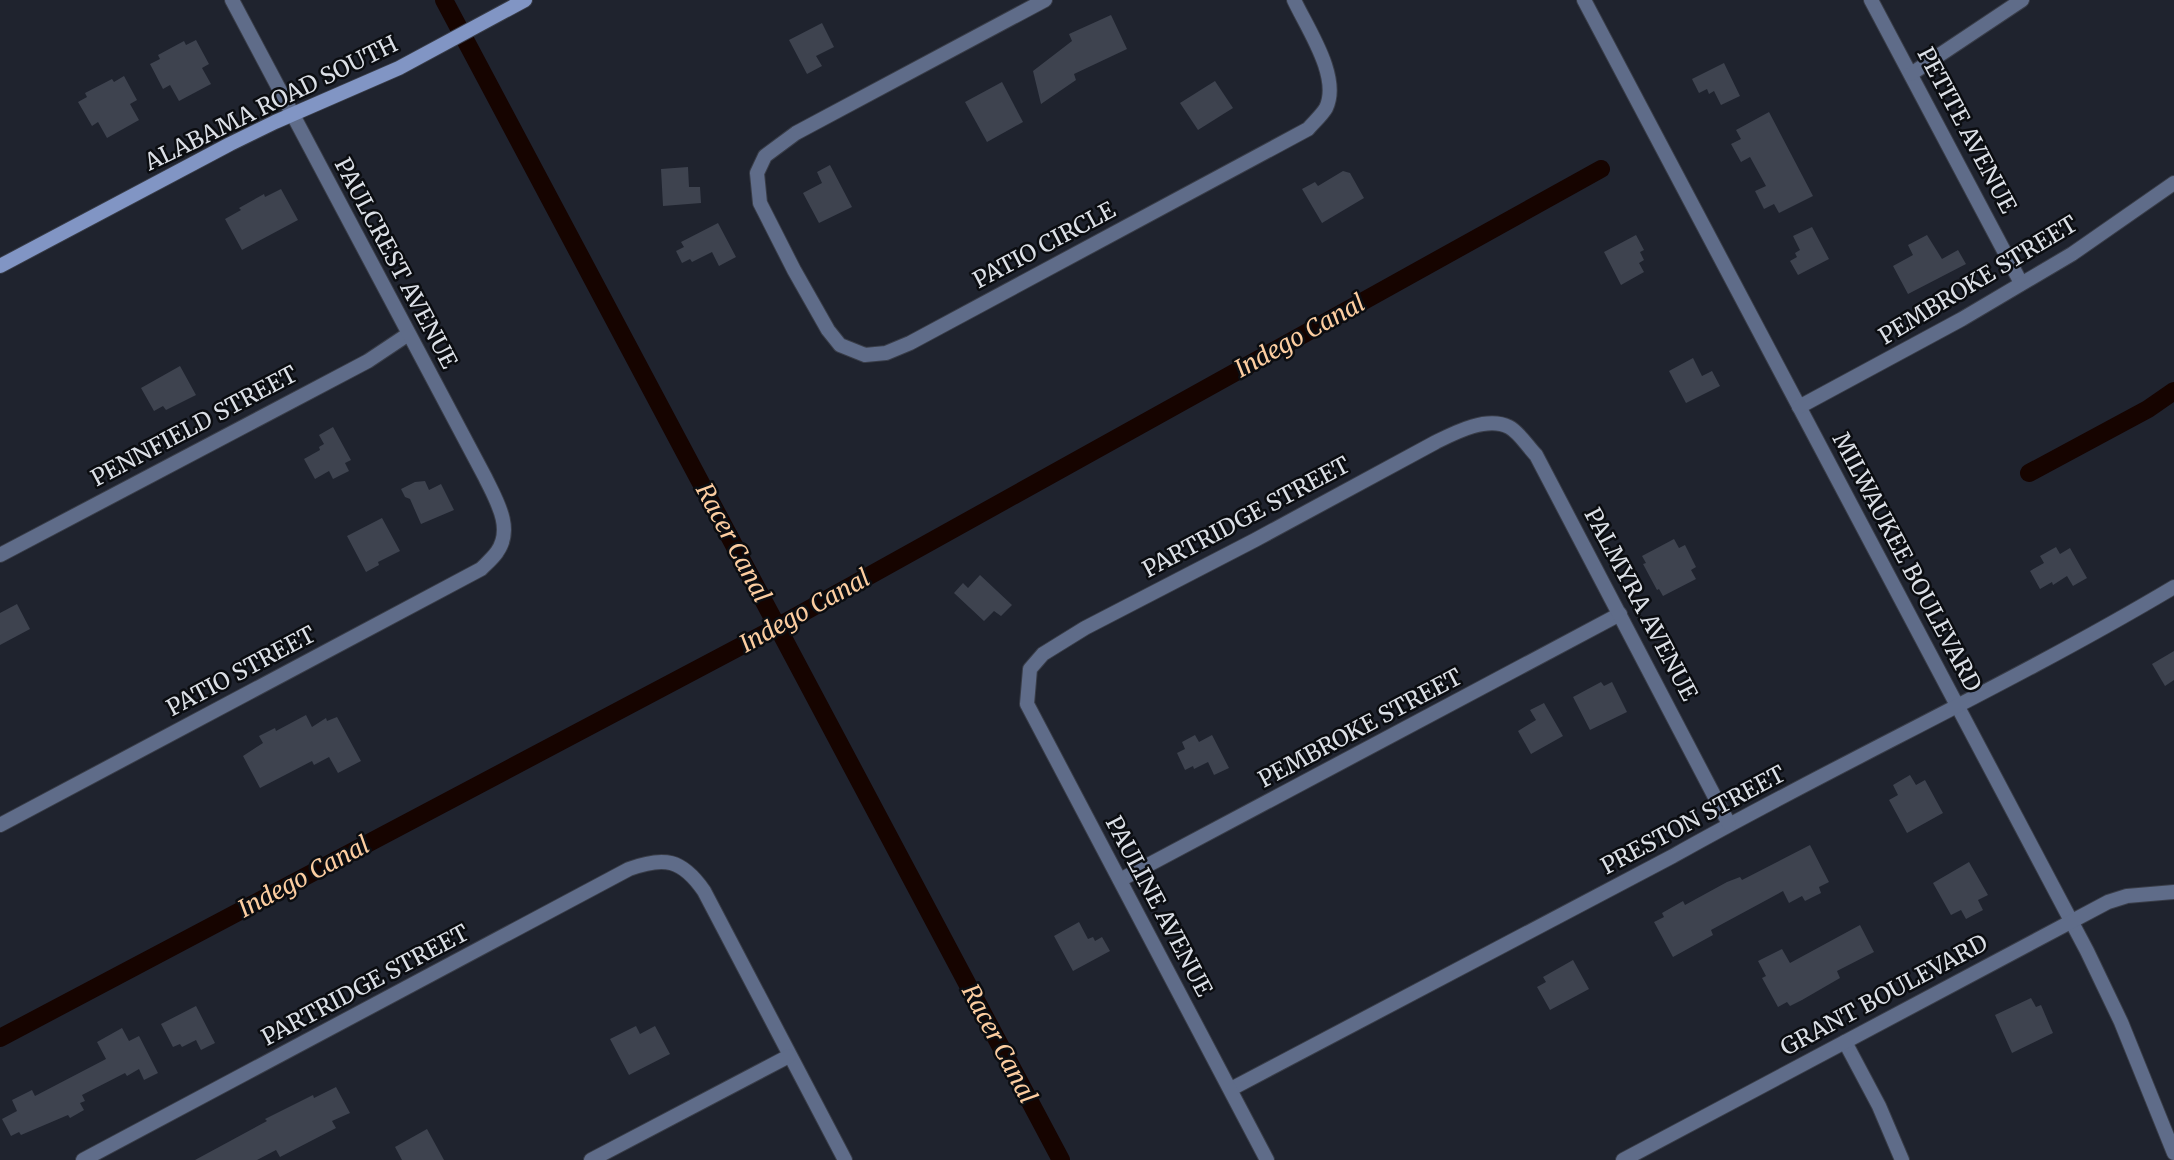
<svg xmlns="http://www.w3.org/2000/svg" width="2174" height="1160" viewBox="0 0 2174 1160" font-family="Merriweather,serif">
<rect width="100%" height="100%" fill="#1f232e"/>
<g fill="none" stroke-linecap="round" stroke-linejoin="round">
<g stroke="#160400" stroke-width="18">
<polyline points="444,0 1061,1160"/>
<polyline points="2029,473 2148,409 2174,391"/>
<polyline points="0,1038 777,627 1601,169"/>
</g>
</g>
<g fill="#3e434f">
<polygon points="1111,15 1127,49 1074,74 1076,80 1041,104 1033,71 1072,41 1069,34"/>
<polygon points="822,23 834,47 816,56 822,66 807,74 789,40"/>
<polygon points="196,40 209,64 202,68 211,84 179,101 170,85 163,89 150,64 160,59 158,55 184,41 186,45"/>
<polygon points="1724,63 1740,96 1721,105 1714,91 1709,94 1707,89 1699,93 1692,79"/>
<polygon points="124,76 137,100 130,104 139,120 107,138 98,122 92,126 78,102 87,97 85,93 112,79 114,82"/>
<polygon points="1215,81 1233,108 1198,130 1180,103"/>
<polygon points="1002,82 1023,122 987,142 965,102"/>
<polygon points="1769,112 1813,196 1779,213 1774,204 1764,209 1755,191 1766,186 1750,157 1741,162 1731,144 1741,139 1736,130"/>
<polygon points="830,165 852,207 819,223 803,193 822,183 817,172"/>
<polygon points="688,167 689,187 700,187 701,203 663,206 661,169"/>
<polygon points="1343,171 1350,173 1364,198 1322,223 1302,189 1315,182 1318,186"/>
<polygon points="281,189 298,220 242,250 225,219 241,210 239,208 264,194 265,197"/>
<polygon points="718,223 736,257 719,266 712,252 692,262 690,259 682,263 676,251 684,247 681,242"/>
<polygon points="1812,227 1829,259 1798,275 1790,261 1797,257 1795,253 1800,250 1793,236"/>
<polygon points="1636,235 1644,250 1640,252 1644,260 1639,263 1644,272 1621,285 1604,252"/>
<polygon points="1927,235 1942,259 1958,250 1966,264 1908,294 1893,266 1913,255 1908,245"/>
<polygon points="1693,358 1702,376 1712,371 1720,386 1686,403 1669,371"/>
<polygon points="180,366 196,395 166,410 163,406 154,411 141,388"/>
<polygon points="333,427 351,460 345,463 349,471 333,479 329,471 315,479 304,459 320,450 319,447 324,444 319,435"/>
<polygon points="425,481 429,490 441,484 454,510 421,524 410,499 405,497 401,489 415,482"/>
<polygon points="382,518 400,551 378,562 379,565 366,572 347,536"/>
<polygon points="1674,539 1679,548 1685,545 1696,567 1691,570 1696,579 1663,596 1659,589 1657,590 1643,564 1646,563 1642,556"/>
<polygon points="2056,547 2060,554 2070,548 2087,578 2073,586 2067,576 2053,585 2052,582 2040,589 2030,571 2044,563 2040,556"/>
<polygon points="980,575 1012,605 1001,616 994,611 984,621 954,593 963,583 968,588"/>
<polygon points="17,604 30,629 0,645 0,613"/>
<polygon points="2174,651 2174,680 2165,686 2152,664"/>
<polygon points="1601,682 1604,686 1612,682 1627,712 1590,730 1573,697"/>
<polygon points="1544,703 1563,736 1531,754 1518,731 1536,720 1530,710"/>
<polygon points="306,715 312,727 326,718 327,721 337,717 361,761 338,773 329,757 314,765 312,761 260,788 243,756 263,743 259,736 275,728 276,731"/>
<polygon points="1195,735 1199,742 1212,735 1229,768 1214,775 1208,762 1194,769 1193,766 1185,770 1177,753 1185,749 1182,742"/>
<polygon points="1910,775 1916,785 1925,780 1943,813 1907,833 1889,800 1898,795 1893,785"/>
<polygon points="1810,845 1829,882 1819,887 1821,893 1805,901 1802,896 1789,903 1783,891 1711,930 1713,935 1673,957 1654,922 1664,917 1662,913 1683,901 1685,905 1727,882 1740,877 1742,880"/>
<polygon points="1969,862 1988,895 1978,900 1983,910 1966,919 1961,910 1951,915 1933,883"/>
<polygon points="1079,922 1088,939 1093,937 1095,941 1102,937 1110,951 1073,971 1054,936"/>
<polygon points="1860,925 1874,952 1837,971 1840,978 1802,1000 1790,1006 1787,1002 1778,1007 1762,978 1766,976 1758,961 1782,949 1790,963"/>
<polygon points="1573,960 1589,989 1550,1010 1537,987 1546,982 1543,977"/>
<polygon points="2031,998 2036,1007 2041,1005 2053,1033 2012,1053 1995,1015"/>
<polygon points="196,1006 215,1043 201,1050 196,1040 182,1047 180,1044 173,1047 161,1024"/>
<polygon points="636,1026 640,1034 655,1026 670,1054 629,1075 610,1039"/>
<polygon points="122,1028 129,1041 139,1036 158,1073 144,1080 139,1069 127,1076 125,1073 82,1095 85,1101 80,1103 84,1110 70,1118 68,1115 21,1135 19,1132 11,1136 2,1119 17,1111 12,1100 32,1090 35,1096 106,1059 97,1042"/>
<polygon points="336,1087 350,1113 332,1121 336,1128 280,1157 276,1150 257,1160 195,1160 267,1121 265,1119 313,1095 314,1098"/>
<polygon points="427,1129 444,1160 402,1160 395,1147"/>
</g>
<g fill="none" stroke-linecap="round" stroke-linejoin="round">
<defs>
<g id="street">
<path d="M1045,0L796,133L765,156L757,173L760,203L794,270L828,330L840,345L865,355L886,353L910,343L1308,129C1314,122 1322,115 1326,108C1341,77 1307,28 1294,0"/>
<polyline points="1584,0 2087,951 2121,1022 2174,1153"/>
<polyline points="1871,0 2021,283"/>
<polyline points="1911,74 2022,0"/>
<polyline points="1799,407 1962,319 2072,254 2174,183"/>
<polyline points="0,555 368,361 407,335"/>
<path d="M0,825L481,569C486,564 493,558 497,552C514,528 496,500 485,477L232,0"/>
<polyline points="1120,880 1620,614"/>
<polyline points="1845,1042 1879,1106 1902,1160"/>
<path d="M1231,1089L1673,856C1838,763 2011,684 2174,587"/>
<path d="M83,1160L629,869C664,856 682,859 704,891L845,1160"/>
<polyline points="591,1160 789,1056"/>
<path d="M1267,1160L1027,704L1030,669L1043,654L1085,628L1255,540L1436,442C1456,432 1487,416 1509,427C1519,432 1528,447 1536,455L1729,824"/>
<polyline points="1623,1160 2108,902 2127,896 2174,892"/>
</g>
<polyline id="secondary" points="0,266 230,144 275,122 399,68 525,0"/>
</defs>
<use href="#street" stroke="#393d48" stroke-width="16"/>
<use href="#secondary" stroke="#393d48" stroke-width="16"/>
<use href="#street" stroke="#5f6c89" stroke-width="14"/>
<use href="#secondary" stroke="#8195c4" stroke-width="14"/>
</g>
<g text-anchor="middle" stroke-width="5" stroke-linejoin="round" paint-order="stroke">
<g font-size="23" fill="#dbdfe6" stroke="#0b0d11">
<text transform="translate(271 103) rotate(-26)" y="8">ALABAMA ROAD SOUTH</text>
<text transform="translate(1967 130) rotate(62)" y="8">PETITE AVENUE</text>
<text transform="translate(1044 245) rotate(-28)" y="8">PATIO CIRCLE</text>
<text transform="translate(396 263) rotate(62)" y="8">PAULCREST AVENUE</text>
<text transform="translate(1978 280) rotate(-31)" y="8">PEMBROKE STREET</text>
<text transform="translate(194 426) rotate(-28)" y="8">PENNFIELD STREET</text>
<text transform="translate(1246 517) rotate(-28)" y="8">PARTRIDGE STREET</text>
<text transform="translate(1907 562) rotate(62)" y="8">MILWAUKEE BOULEVARD</text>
<text transform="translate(1641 604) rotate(62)" y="8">PALMYRA AVENUE</text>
<text transform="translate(241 671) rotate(-28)" y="8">PATIO STREET</text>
<text transform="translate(1360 728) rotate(-28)" y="8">PEMBROKE STREET</text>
<text transform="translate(1693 820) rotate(-28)" y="8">PRESTON STREET</text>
<text transform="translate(1159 906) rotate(62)" y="8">PAULINE AVENUE</text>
<text transform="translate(365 985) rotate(-28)" y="8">PARTRIDGE STREET</text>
<text transform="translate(1884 995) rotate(-28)" y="8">GRANT BOULEVARD</text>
</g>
<g font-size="24" font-style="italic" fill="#fccda0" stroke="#0b0d11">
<text transform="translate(1300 336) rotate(-29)" y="8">Indego Canal</text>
<text transform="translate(733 543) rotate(62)" y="8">Racer Canal</text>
<text transform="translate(805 611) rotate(-29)" y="8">Indego Canal</text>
<text transform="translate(304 877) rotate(-28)" y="8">Indego Canal</text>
<text transform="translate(999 1044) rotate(62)" y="8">Racer Canal</text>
</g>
</g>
</svg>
